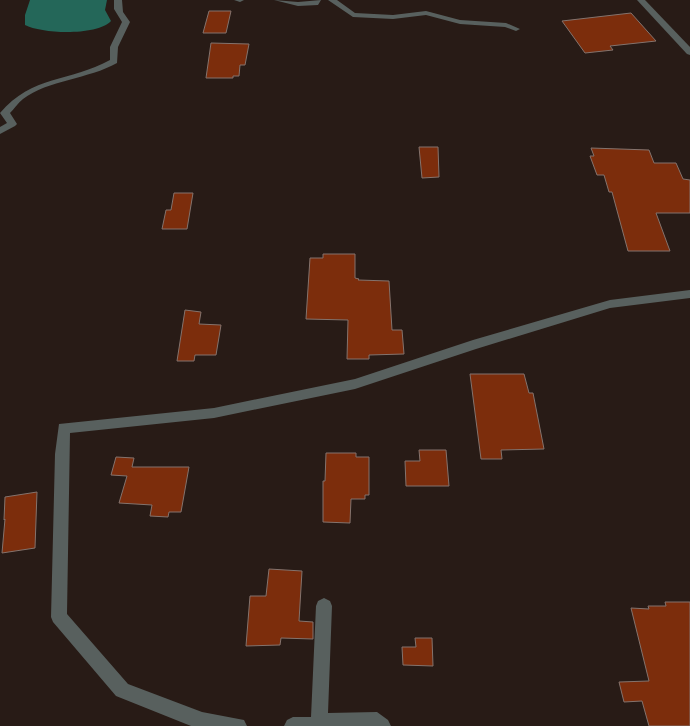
<svg xmlns="http://www.w3.org/2000/svg" width="690" height="726" viewBox="0 0 690 726" font-family="'Exo 2',sans-serif">
<rect width="100%" height="100%" fill="#281b16"/>
<path fill="#246759" d="M30,0H107L105,10L111,21C97,36 42,34 25,25V15Z"/>
<g fill="#7c2d0c" stroke="#84736d">
<polygon points="209,11 231,11 226,33 203,33"/>
<polygon points="631,13 656,41 610,46 613,50 585,53 562,21"/>
<polygon points="211,43 249,44 245,65 240,65 239,76 233,76 233,78 206,78"/>
<polygon points="419,147 438,147 439,177 422,178"/>
<polygon points="591,148 649,150 654,163 676,163 683,179 690,180 690,213 656,213 670,251 628,251 612,192 609,192 604,175 597,175 590,156 594,156"/>
<polygon points="174,193 193,193 187,229 162,229 166,210 171,210"/>
<polygon points="323,254 355,254 355,278 359,279 358,280 389,281 392,330 402,330 404,354 369,355 369,359 347,359 348,320 306,319 310,258 323,258"/>
<polygon points="185,310 201,312 199,324 221,325 216,355 195,355 194,361 177,361"/>
<polygon points="470,374 524,374 529,393 533,393 544,449 501,450 502,459 481,459"/>
<polygon points="419,450 446,450 449,486 406,486 405,461 420,461"/>
<polygon points="326,453 356,453 356,457 369,457 369,495 365,495 365,499 351,499 350,523 323,522 323,481 325,481"/>
<polygon points="116,457 134,458 132,467 189,467 181,512 169,512 168,517 150,516 152,505 119,503 127,476 111,475"/>
<polygon points="37,492 35,548 2,553 5,519 4,520 5,497"/>
<polygon points="269,569 302,571 299,621 313,622 313,639 281,638 280,645 246,646 250,596 266,596"/>
<polygon points="665,602 690,602 690,726 649,726 642,701 624,702 619,682 649,681 631,608 649,609 648,606 666,606"/>
<polygon points="415,638 432,638 433,666 403,665 402,647 416,647"/>
</g>
<g fill="none" stroke-linecap="round" stroke-linejoin="round">
<g fill="#58605e" fill-rule="evenodd">
<path d="M114,0H122L123,12L130,22L118,47L117,63C89,79 48,80 23,99C18,103 14,109 10,113L17,124L15,126L0,134V127L7,123L0,113C32,75 70,82 110,60V47L122,22L114,9Z"/>
<polygon points="234,0 244,0 240,2"/>
<polygon points="274,0 298,2 321,0 318,5 298,6"/>
<polygon points="328,0 337,0 355,13 393,15 426,11 460,20 506,23 520,29 516,31 505,27 460,24 426,15 393,19 353,17"/>
<polygon points="637,0 645,0 690,47 690,55 687,54"/>
<polygon points="690,290 690,298 610,308 476,349 355,389 214,418 70,433 67,614 128,684 202,712 244,720 247,726 191,726 116,696 53,622 51,617 55,454 59,424 214,408 355,379 473,340 610,300"/>
<polygon points="324,598 330,601 332,606 328,713 377,712 388,720 391,726 284,726 287,720 293,717 311,717 316,606 318,601"/>
</g>
</g>
</svg>
